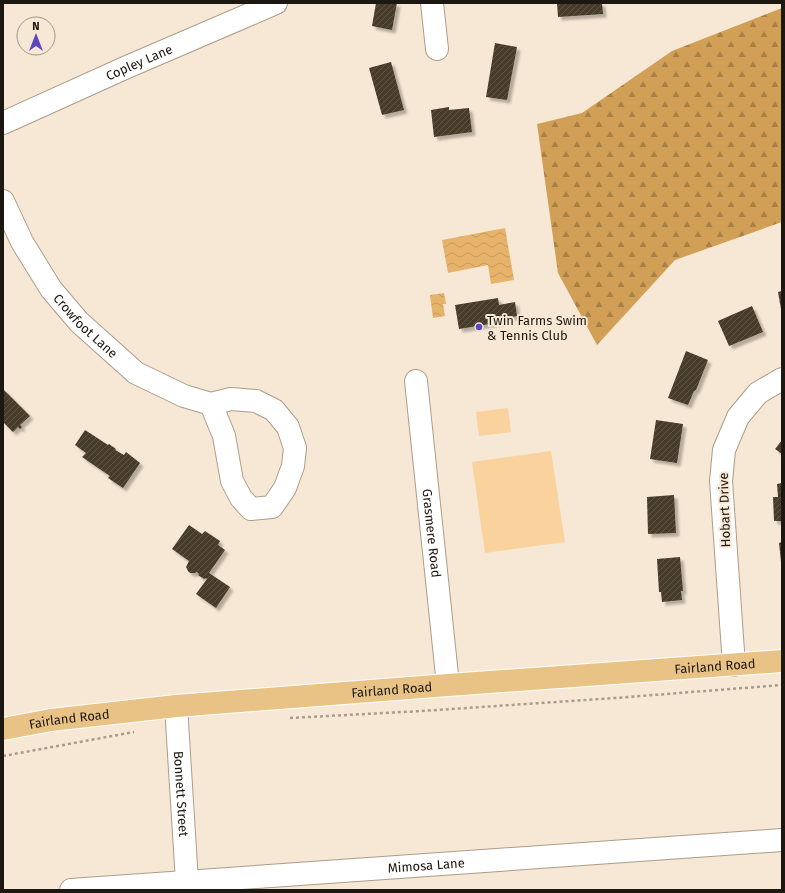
<svg xmlns="http://www.w3.org/2000/svg" width="785" height="893" viewBox="0 0 785 893" font-family="'Fira Sans',sans-serif">
<defs>
<pattern id="forest-firs" width="22" height="20" patternUnits="userSpaceOnUse"><rect width="22" height="20" fill="#d19f56"/><path d="M5 1l3.5 6h-7zM16 11l3.5 6h-7z" fill="#a98146"/></pattern>
<pattern id="water-waves" width="16" height="10" patternUnits="userSpaceOnUse"><rect width="16" height="10" fill="#e7b36b"/><path d="M0 5q4-4 8 0t8 0" fill="none" stroke="#c6995c"/></pattern>
<pattern id="building-hatch" width="6" height="6" patternUnits="userSpaceOnUse"><rect width="6" height="6" fill="#463b2b"/><path d="M-1 1l2-2M0 6l6-6M5 7l2-2" fill="none" stroke="#5d5447"/></pattern>
<filter id="shadow"><feDropShadow dx="3.5" dy="3.5" stdDeviation="1" flood-color="#0004"/></filter>
</defs>
<rect width="100%" height="100%" fill="#f7e8d5"/>
<polygon fill="url(#forest-firs)" points="782,8 782,222 675,260 597,345 558,273 537,124 582,113 672,51"/>
<g fill="#f9d29d">
<polygon points="508,408 511,432 479,436 476,412"/>
<polygon points="551,451 565,542 485,553 472,462"/>
</g>
<g fill="url(#water-waves)">
<polygon points="505,228 514,280 491,284 488,265 448,273 442,240"/>
<polygon points="444,293 446,304 443,304 445,316 433,318 430,295"/>
</g>
<g fill="url(#building-hatch)" filter="url(#shadow)">
<polygon points="376,3 397,3 392,30 372,26"/>
<polygon points="557,3 602,3 603,14 558,17"/>
<polygon points="495,43 517,47 507,100 486,97"/>
<polygon points="391,62 404,110 382,115 369,68"/>
<polygon points="449,107 449,110 469,108 472,132 434,137 431,110"/>
<polygon points="782,291 782,309 781,309 778,292"/>
<polygon points="498,298 499,305 515,302 517,316 501,319 502,322 459,329 455,305"/>
<polygon points="752,306 763,332 729,346 718,321"/>
<polygon points="686,351 708,360 696,390 694,391 688,405 668,398"/>
<polygon points="3,389 30,416 20,425 22,427 20,429 18,427 13,432 3,422"/>
<polygon points="656,420 683,424 677,463 650,459"/>
<polygon points="85,430 108,445 109,444 116,449 115,450 124,455 126,452 140,463 123,488 108,478 110,476 82,457 86,453 75,445"/>
<polygon points="782,440 782,454 775,449"/>
<polygon points="782,483 782,521 774,521 773,497 778,497 777,484"/>
<polygon points="674,495 676,533 648,534 647,497"/>
<polygon points="189,525 202,534 205,531 220,541 218,545 225,550 209,573 230,587 216,608 196,594 207,579 206,578 204,579 198,575 199,574 197,572 195,573 190,573 188,571 186,567 189,561 172,549"/>
<polygon points="782,542 782,562 781,562 779,543"/>
<polygon points="680,557 683,591 681,591 682,600 662,602 661,592 659,592 657,559"/>
</g>
<g fill="none" stroke-linecap="round" stroke-linejoin="round">
<defs>
<g id="minor">
<polyline points="432,3 437,49"/>
<path id="s1" d="M3,123L127,67L276,3"/>
<path id="s2" d="M3,201L22,242L51,289L79,322L136,373L184,396L211,404L231,399L256,401L274,410L288,427L295,448L293,466L285,488L272,507L251,509L241,498L232,481L224,436L211,404"/>
<path id="s3" d="M416,381L448,685"/>
<polyline points="734,665 721,481 724,450 738,417 758,393 782,379"/>
<path id="s4" d="M176,706L187,882"/>
<path id="s5" d="M71,890L782,840"/>
</g>
<g id="major">
<path id="s6" d="M3,729L51,720L176,706L448,685L782,661"/>
</g>
</defs>
<use href="#minor" stroke="#ab9d8a" stroke-width="24"/>
<use href="#major" stroke="#fff" stroke-width="24"/>
<g stroke="#a79c8d" stroke-width="2.5" stroke-dasharray="3 3" stroke-linecap="butt">
<polyline points="290,718 422,711 615,698 782,685"/>
<polyline points="3,756 134,732"/>
</g>
<use href="#minor" stroke="#fff" stroke-width="22"/>
<use href="#major" stroke="#e9c385" stroke-width="22"/>
</g>
<circle fill="#5a46be" stroke="#f7e8d5" stroke-width="1.5" cx="479" cy="327" r="4"/>
<g text-anchor="middle" stroke-width="4" stroke-linejoin="round" paint-order="stroke">
<g font-size="13" fill="#1c1710" stroke="#f7e8d5">
<text dy="5" stroke="none"><textPath href="#s1" startOffset="149">Copley Lane</textPath></text>
<text dy="5" stroke="none"><textPath href="#s2" startOffset="151">Crowfoot Lane</textPath></text>
<text transform="translate(724 510) rotate(-92)" y="5">Hobart Drive</text>
<text dy="5" stroke="none"><textPath href="#s3" startOffset="153">Grasmere Road</textPath></text>
<text dy="5" stroke="none"><textPath href="#s6" startOffset="715">Fairland Road</textPath></text>
<text dy="5" stroke="none"><textPath href="#s6" startOffset="391">Fairland Road</textPath></text>
<text dy="5" stroke="none"><textPath href="#s6" startOffset="67">Fairland Road</textPath></text>
<text dy="5" stroke="none"><textPath href="#s4" startOffset="88">Bonnett Street</textPath></text>
<text dy="5" stroke="none"><textPath href="#s5" startOffset="356">Mimosa Lane</textPath></text>
</g>
<g font-size="13" fill="#1c1710" stroke="#f7e8d5" text-anchor="start">
<text x="487" y="325">Twin Farms Swim<tspan x="487" dy="15">&amp; Tennis Club</tspan></text>
</g>
</g>
<rect width="785" height="893" fill="none" stroke="#1c1710" stroke-width="8"/>
<g transform="translate(36 36)"><circle r="19" fill="#f7e8d5" stroke="#9f9486"/>
<path d="M0-3L7 15L0 10L-7 15Z" fill="#5a46be"/>
<text y="-6" font-size="11" font-weight="bold" text-anchor="middle" fill="#1c1710">N</text>
</g>
</svg>
